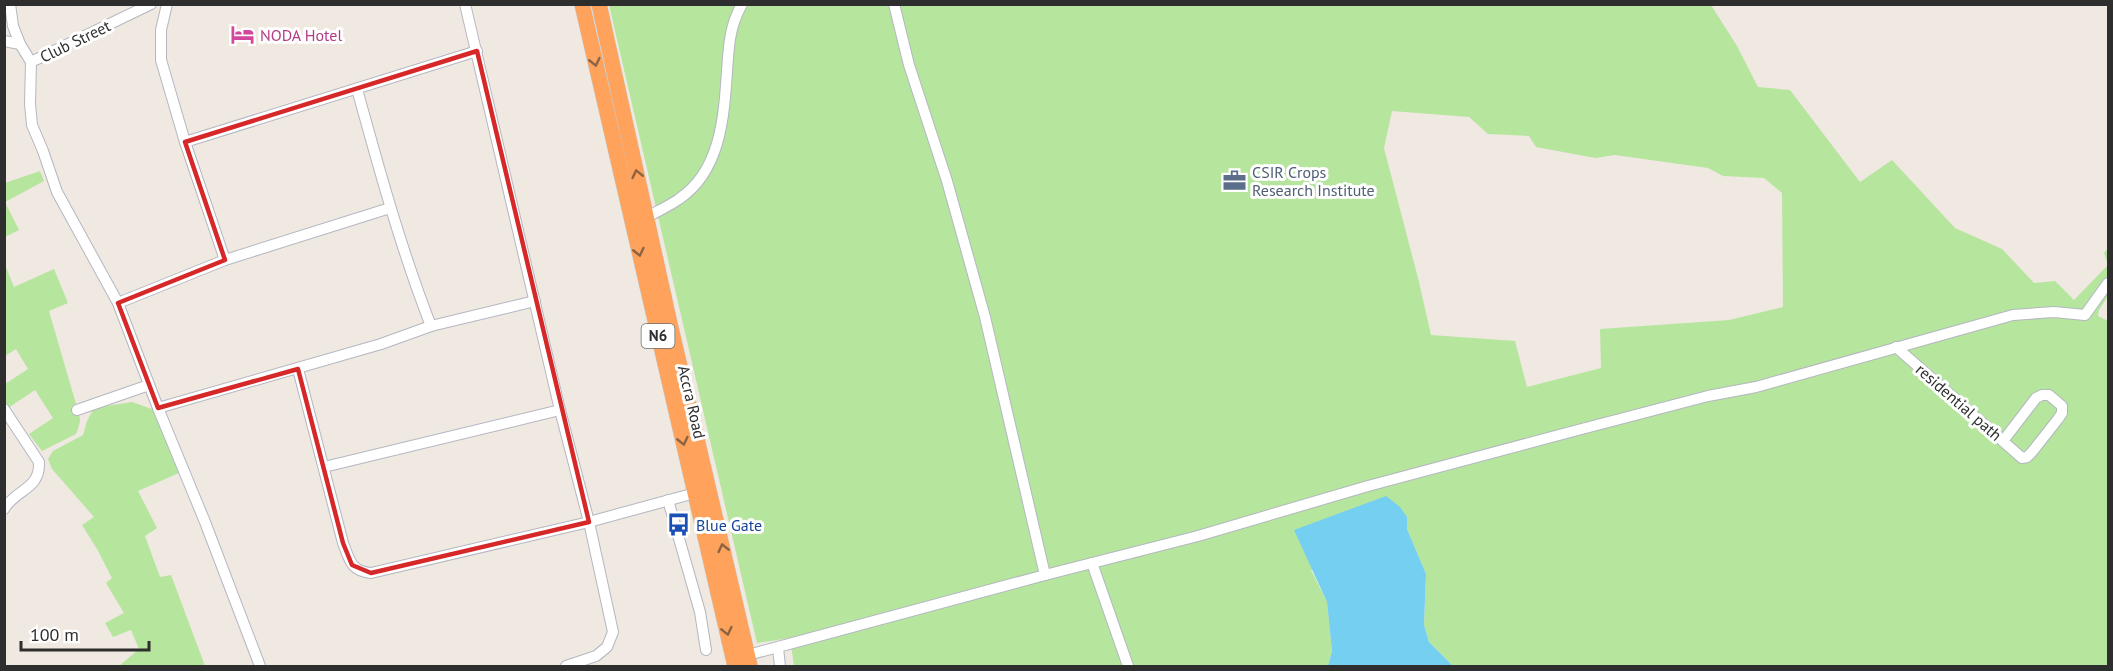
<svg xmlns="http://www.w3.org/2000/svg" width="2113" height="671" viewBox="0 0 2113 671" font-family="'PT Sans',sans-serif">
<rect width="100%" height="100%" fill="#efe9e1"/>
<g fill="#b6e59e" fill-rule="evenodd">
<path d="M609,5H1711L1737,46L1758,87L1790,90L1860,182L1892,160L1955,228L2002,249L2034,283L2055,281L2074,300L2108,265L2104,253L2108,248V296L2099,310L2098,316L2108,321V666H1453L1429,642L1424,625L1426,574L1407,529V517L1311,570L1327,602L1332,651L1328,666H794L790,638L757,643ZM1392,111L1469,117L1488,134L1529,136L1536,147L1595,158L1615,155L1708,168L1723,176L1764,178L1782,193L1783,307L1729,320L1600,329L1601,368L1527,387L1515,341L1431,335L1419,282L1384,148Z"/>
<polygon points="40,171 44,181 5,202 19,230 5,237 5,183"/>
<path d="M4,262L14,287L54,269L68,303L49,311L76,404L72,406C83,416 81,421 76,434L42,451L29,434L53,418L35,390L8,408L5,403V384L28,369L16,349L5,356Z"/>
<polygon points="132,402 152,409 167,438 179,473 138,491 157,528 145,536 160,577 171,575 205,666 119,666 139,649 131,630 113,637 105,623 124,613 106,583 112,578 97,549 82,525 94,517 52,469 48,459 53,451 83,435 87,421 94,408"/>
</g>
<polygon fill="#75cff0" points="1386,496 1400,507 1407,517 1407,529 1426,574 1424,625 1429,642 1453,666 1328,666 1332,651 1327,602 1294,530"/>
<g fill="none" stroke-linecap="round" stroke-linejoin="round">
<defs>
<g id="minor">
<polyline points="10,4 13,26 20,44 31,62 30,104 32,125 43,151 57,192 118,303 158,408 205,522 260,666"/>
<polyline points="167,4 161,30 161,60 185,142 225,260"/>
<polyline points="465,4 560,410 589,522 613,632 607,647 596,656 566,666"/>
<polyline points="894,4 909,65 947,181 985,317 1045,575"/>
<polyline points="4,41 20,44"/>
<polyline points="31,62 151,4"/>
<path d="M357,89C379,169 401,249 431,326"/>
<polyline points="185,142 477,51"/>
<path d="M647,217C658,211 669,206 679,199C721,171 724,116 727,71C729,45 729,28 742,4"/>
<polyline points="118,303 225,260 390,208"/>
<polyline points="1896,347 2022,458 2027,457 2032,452 2058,419 2062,413 2062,406 2049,395 2042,395 2036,398 2003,441"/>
<path d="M298,369L343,543C350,561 351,571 371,573L589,522L695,493"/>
<polyline points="158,408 381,344 431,326 535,301"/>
<path d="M4,409L39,462C40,490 17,488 4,509"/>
<polyline points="77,410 149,385"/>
<polyline points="324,467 560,410"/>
<polyline points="668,500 700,612 706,650"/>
<polyline points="1092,563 1128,666"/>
<polyline points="778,648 780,666"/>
<polyline points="748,655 1045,575 1198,536 1368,486 1574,431 1708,396 1756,387 2013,315 2054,312 2085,315 2108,283"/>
</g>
<g id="highway">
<polyline points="582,4 735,666"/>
<polyline points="599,4 670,324 750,666"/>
</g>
</defs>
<use href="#minor" stroke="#b4b7c1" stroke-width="12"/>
<use href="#highway" stroke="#c9c9c9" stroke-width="16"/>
<use href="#minor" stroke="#fff" stroke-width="10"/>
<use href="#highway" stroke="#ffa35c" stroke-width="15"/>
</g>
<defs><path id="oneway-chevron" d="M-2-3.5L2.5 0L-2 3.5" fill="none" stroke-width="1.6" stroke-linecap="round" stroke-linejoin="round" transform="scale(1.5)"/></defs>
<g stroke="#8c6343">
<use href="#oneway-chevron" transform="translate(595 62) rotate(77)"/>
<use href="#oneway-chevron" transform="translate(637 174) rotate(-103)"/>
<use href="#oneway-chevron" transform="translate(639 252) rotate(77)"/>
<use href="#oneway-chevron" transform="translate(683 441) rotate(77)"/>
<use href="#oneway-chevron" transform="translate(723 548) rotate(-103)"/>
<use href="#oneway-chevron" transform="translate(727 631) rotate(77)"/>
</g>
<path fill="none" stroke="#d62828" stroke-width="4.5" stroke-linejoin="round" d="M477,51L589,522L371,573L352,565L343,543L298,369L158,408L118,303L225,260L185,142Z"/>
<defs>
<symbol id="hotel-bare" viewBox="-9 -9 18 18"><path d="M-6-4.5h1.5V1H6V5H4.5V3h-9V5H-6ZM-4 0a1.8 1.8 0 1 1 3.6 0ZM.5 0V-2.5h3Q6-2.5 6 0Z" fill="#d1479c" stroke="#fff" stroke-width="2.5" paint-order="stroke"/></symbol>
<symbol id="office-bare" viewBox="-9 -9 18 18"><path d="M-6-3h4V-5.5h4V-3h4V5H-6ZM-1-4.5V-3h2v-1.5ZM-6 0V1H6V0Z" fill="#5c6f8a" stroke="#fff" stroke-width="2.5" paint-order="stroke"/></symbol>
<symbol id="bus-bare" viewBox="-9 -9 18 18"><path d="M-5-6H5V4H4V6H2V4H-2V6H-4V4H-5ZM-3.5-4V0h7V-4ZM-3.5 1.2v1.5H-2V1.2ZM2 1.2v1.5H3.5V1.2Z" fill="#1a4fb4" stroke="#fff" stroke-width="2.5" paint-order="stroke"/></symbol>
</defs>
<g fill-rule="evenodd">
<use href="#hotel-bare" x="226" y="18" width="33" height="33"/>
<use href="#office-bare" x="1218" y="164" width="33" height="33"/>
<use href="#bus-bare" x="662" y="508" width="33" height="33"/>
</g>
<g text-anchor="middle" stroke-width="6" stroke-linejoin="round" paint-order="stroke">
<rect fill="#fff" stroke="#6d6d6d" stroke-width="1.5" x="641.5" y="324" width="33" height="24" rx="4.5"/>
<g font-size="15" font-weight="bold" fill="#2e2e2e">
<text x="658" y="341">N6</text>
</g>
<g font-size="16" fill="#b23c85" stroke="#fff" text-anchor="start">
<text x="260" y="41">NODA Hotel</text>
</g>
<g font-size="16" fill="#2e2e2e" stroke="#fff">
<text transform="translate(75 41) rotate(-26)" y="6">Club Street</text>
<text transform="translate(692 402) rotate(77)" y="6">Accra Road</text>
<text transform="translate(1959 402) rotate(41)" y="6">residential path</text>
</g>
<g font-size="16" fill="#4e5e75" stroke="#fff" text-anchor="start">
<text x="1252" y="178">CSIR Crops<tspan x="1252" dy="18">Research Institute</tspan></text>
</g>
<g font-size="16" fill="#164399" stroke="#fff" text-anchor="start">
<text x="696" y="531">Blue Gate</text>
</g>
</g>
<rect width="2113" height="671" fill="none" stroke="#2e2e2e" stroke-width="12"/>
<path d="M21 641v9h128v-9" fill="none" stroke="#2e2e2e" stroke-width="3"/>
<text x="30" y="641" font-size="18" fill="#2e2e2e" stroke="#ffffff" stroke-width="4.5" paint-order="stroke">100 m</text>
</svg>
